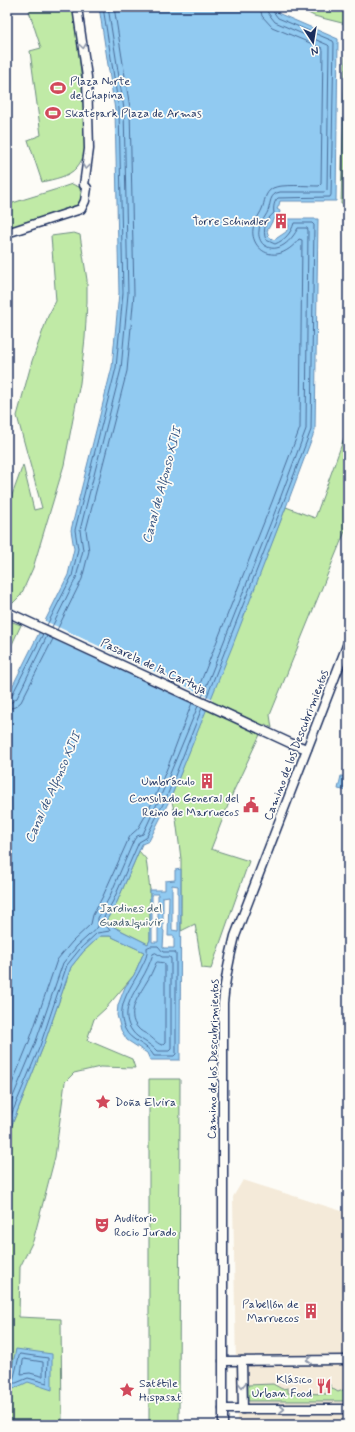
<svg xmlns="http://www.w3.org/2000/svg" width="355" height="1432" viewBox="0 0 355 1432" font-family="Mynerve,sans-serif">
<rect width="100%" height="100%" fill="#fdfcf7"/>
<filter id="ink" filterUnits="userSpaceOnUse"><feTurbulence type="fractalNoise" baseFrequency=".025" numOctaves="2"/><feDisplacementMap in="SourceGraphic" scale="8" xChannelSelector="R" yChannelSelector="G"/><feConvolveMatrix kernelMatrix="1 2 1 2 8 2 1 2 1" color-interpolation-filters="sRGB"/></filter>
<g filter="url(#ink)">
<polygon fill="#f4ead9" points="243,1180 348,1213 348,1425 237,1425 233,1197"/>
<g fill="#c0eaa6" stroke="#6e8c82">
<path d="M32,7H74C78,38 81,70 83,101C84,117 86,134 85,150C84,156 81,162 77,167C69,177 54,179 42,182L28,140L41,135L30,51L41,48L29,11L33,9Z"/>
<polygon points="297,7 348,7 348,204 341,204 346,24 314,16"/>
<path d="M72,184L79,187L83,196L77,205L7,229V205C29,197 50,192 72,184Z"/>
<polygon points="74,233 80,235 87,280 87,302 85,338 80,383 64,465 33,568 21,595 13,603 8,601 7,599 7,509 23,465 34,510 42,508 17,416 32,361 48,316 56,301 51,236"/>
<polygon points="348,433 348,524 270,715 272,728 265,724 234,790 211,849 249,861 211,969 202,968 195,924 181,931 181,859 176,819 171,797 286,507 315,518 344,438"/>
<polygon points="7,620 21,625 7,655"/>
<polygon points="139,851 146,859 150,890 150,940 148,944 114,927 106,921 117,902"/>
<polygon points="100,936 110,936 144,952 134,975 106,1008 94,1019 87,1040 132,1059 135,1068 100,1067 74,1073 65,1082 55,1157 33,1241 20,1267 19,1317 61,1319 62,1425 7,1425 7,1137 43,1047 71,967 83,952"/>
<polygon points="149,1079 180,1079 179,1425 149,1425"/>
<polygon points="328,1382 333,1389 338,1392 348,1388 348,1401 248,1401 248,1385 273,1384 282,1389 288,1388 288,1393 327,1394"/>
</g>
<g fill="#91caf1" stroke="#628cb6" fill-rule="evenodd">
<path d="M99,7H274L280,14L338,39L336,201H280L279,205L277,209L280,211L278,220L274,218L267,231L269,237L274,240L286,232L289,226L287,222H284L286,219H318L315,430L286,507L232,647L171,797L149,841L142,844L117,902L106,921L114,927L148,944L150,940V890H165V881L175,880V870L181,869L180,1060H150L147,1053L127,1040L121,1030L117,1015L118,1005L125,987L134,975L144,952L110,936H100L83,952L71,967L43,1047L7,1137V697L68,575L74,549L71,530L112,367L119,293L115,110ZM172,885L178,886V931L172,930ZM152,894H158V942H152ZM169,896L168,936H174V948H163L164,931L163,930V897Z"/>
<polygon points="341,776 348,777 348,791 338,789"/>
<polygon points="16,1349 52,1354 52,1390 28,1382 7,1392"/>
</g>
<polygon fill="#fdfcf7" points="43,620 213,699 208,711 37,632"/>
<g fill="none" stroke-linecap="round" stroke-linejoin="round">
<g stroke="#4a6d99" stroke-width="1">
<polyline points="47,625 72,576 78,549 75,530 116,368 123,293 119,109 103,7"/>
<polyline points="52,627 76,578 83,550 80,530 121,369 128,294 124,109 108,7"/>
<polyline points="57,630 82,579 89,551 86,530 127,371 134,294 130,108 114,7"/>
<path d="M196,694L272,502L300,428L302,240L299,239C294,246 285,253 277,254C262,256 251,242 253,229C254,221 259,216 262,209C265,202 264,193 273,188C281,184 308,186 319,186L321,184L323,50L322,48L272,27L262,16L260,7"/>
<path d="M202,697L278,504L306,429L308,230L307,228H298C292,240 278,255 264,245C260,242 258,235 259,231C259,223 265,218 268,211C271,203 269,194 280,192H325L327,190L329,46L328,45L275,22L268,13L266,7"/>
<polyline points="7,698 12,695 43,634"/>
<path d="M206,699L282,506L311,430L314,225L312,223H294C291,233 285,240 275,244L266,240C262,230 266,219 274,213C273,208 274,201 278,198L330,197L331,195L334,43L333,41L278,18L272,10L271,7"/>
<polyline points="7,703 12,702 17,698 47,636"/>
<polyline points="7,709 15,707 21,702 53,639"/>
<path d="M151,946H158L163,952H175L176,954V1054L174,1056H154C147,1043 131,1042 125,1029C114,1005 133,986 142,966C145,960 148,955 147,948Z"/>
<path d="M156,953L162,957H170L171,959V1049L169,1051H157C150,1043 138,1039 133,1032C119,1014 132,996 141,980C146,972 150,963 153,954Z"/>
<path d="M158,962L164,963L165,965V1043L163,1045C158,1045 153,1038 148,1035C145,1033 140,1031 138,1028C125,1014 139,995 146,983C150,977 153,970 156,963Z"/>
<path d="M7,1096L29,1042L57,960L72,942L91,924L93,915L103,896L129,838C131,833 137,831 139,827C161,791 176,743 192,703"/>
<polyline points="7,1111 35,1044 63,963 77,946 98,927 98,918 109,898 134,840 137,836 143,834 162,793 198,706"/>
<polyline points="7,1125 40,1046 67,965 80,949 97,933 110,931 109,929 103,923 103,919 113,901 139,842 146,838 167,796 202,708"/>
<polygon points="20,1354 48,1358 47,1383 28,1378 16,1383 13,1383"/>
<polygon points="24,1359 43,1362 43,1376 41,1376 30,1373 21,1374 23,1361"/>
</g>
<defs>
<g id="minor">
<polyline points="7,233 81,209 85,201 87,188 84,185 89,149 87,77 77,7"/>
<polyline points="7,612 290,743 307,749"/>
<polyline points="223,1361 348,1360"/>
<polyline points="242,1361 243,1409"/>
<polyline points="223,1409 348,1409"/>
<path d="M223,1425V1003C225,980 229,959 235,936L348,643"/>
</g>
</defs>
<use href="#minor" stroke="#1b2f5e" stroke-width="11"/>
<use href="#minor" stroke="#fdfcf7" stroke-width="8"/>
</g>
<defs><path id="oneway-chevron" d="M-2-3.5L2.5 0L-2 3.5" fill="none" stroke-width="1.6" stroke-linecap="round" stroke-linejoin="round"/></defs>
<g stroke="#8c96aa">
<use href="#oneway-chevron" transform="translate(83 46) rotate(82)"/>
<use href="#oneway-chevron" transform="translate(86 167) rotate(97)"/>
<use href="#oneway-chevron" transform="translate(309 1360) rotate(179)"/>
<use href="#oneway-chevron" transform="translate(242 1385) rotate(89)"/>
<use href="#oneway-chevron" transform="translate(282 1409)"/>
</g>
</g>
<defs>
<symbol id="stadium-bare" viewBox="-9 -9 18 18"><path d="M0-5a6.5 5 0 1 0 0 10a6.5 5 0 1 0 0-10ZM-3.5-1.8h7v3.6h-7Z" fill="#d1495b" stroke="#fdfcf7" stroke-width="2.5" paint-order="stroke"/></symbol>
<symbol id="building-bare" viewBox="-9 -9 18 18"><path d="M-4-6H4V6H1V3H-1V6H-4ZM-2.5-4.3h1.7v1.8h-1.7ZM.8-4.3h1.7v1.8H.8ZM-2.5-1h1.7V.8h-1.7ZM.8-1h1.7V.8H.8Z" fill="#d1495b" stroke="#fdfcf7" stroke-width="2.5" paint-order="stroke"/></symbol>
<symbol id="civic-bare" viewBox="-9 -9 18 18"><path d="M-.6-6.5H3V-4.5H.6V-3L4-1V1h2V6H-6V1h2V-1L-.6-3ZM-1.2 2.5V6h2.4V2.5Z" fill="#d1495b" stroke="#fdfcf7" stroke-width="2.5" paint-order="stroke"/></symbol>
<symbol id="sight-bare" viewBox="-9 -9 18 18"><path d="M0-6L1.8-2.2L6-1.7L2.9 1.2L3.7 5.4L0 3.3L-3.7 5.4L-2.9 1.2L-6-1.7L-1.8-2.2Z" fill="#d1495b" stroke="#fdfcf7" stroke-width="2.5" paint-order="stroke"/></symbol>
<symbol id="theatre-bare" viewBox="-9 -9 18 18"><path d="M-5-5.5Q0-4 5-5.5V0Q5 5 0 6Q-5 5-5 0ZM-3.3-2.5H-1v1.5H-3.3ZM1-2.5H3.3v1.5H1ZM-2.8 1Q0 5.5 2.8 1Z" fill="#d1495b" stroke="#fdfcf7" stroke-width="2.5" paint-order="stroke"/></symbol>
<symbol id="restaurant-bare" viewBox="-9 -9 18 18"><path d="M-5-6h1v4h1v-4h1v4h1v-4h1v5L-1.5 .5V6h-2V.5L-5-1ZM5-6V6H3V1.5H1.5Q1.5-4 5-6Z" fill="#d1495b" stroke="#fdfcf7" stroke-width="2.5" paint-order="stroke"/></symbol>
</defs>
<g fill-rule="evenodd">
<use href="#stadium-bare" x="47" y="77" width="22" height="22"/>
<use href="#stadium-bare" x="42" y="102" width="22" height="22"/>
<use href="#building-bare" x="270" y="210" width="22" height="22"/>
<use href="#building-bare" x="196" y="770" width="22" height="22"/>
<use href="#civic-bare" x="240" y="794" width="22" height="22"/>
<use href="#sight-bare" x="92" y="1091" width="22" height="22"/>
<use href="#theatre-bare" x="91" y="1214" width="22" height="22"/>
<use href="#building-bare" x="300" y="1300" width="22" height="22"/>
<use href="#restaurant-bare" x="313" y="1375" width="22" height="22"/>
<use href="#sight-bare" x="116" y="1379" width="22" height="22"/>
</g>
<g text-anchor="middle" stroke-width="3.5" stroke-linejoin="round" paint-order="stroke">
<g font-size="12" fill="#1b2f5e" stroke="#fdfcf7" text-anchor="start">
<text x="70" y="85">Plaza Norte<tspan x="70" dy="14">de Chapina</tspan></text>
<text x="65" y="117">Skatepark Plaza de Armas</text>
<text x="269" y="225" text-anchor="end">Torre Schindler</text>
<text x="195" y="785" text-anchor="end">Umbráculo</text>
<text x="239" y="802" text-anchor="end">Consulado General del<tspan x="239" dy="14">Reino de Marruecos</tspan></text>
<text x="115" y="1106">Doña Elvira</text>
<text x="114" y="1222">Auditorio<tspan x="114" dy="14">Rocio Jurado</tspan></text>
<text x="299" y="1308" text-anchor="end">Pabellón de<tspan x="299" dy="14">Marruecos</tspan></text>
<text x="312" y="1383" text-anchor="end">Klásico<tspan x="312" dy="14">Urban Food</tspan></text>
<text x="139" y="1387">Satétile<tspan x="139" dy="14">Hispasat</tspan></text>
</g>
<g font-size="12" fill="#1b2f5e" stroke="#fdfcf7">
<text transform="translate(154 666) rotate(25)" y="4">Pasarela de la Cartuja</text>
<text transform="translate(296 745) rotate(-69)" y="4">Camino de los Descubrimientos</text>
<text transform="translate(213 1059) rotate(-89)" y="4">Camino de los Descubrimientos</text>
</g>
<g font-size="12" fill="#445e70" stroke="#fdfcf7">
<text x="131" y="912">Jardines del<tspan x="131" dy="14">Guadalquivir</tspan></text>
</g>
<g font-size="13" font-style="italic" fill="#385683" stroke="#fdfcf7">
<text transform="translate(161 485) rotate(-75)" y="5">Canal de Alfonso XIII</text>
<text transform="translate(52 787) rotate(-66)" y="5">Canal de Alfonso XIII</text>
</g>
</g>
<rect width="355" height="1432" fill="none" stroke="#fdfcf7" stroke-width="24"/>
<rect x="12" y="12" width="331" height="1408" fill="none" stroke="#1b2f5e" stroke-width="1.5" filter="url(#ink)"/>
<g transform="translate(313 42) rotate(168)" stroke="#fdfcf7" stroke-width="3" paint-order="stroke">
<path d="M0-3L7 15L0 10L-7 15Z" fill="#1b2f5e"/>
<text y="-6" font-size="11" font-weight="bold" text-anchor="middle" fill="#1b2f5e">N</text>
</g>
</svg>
